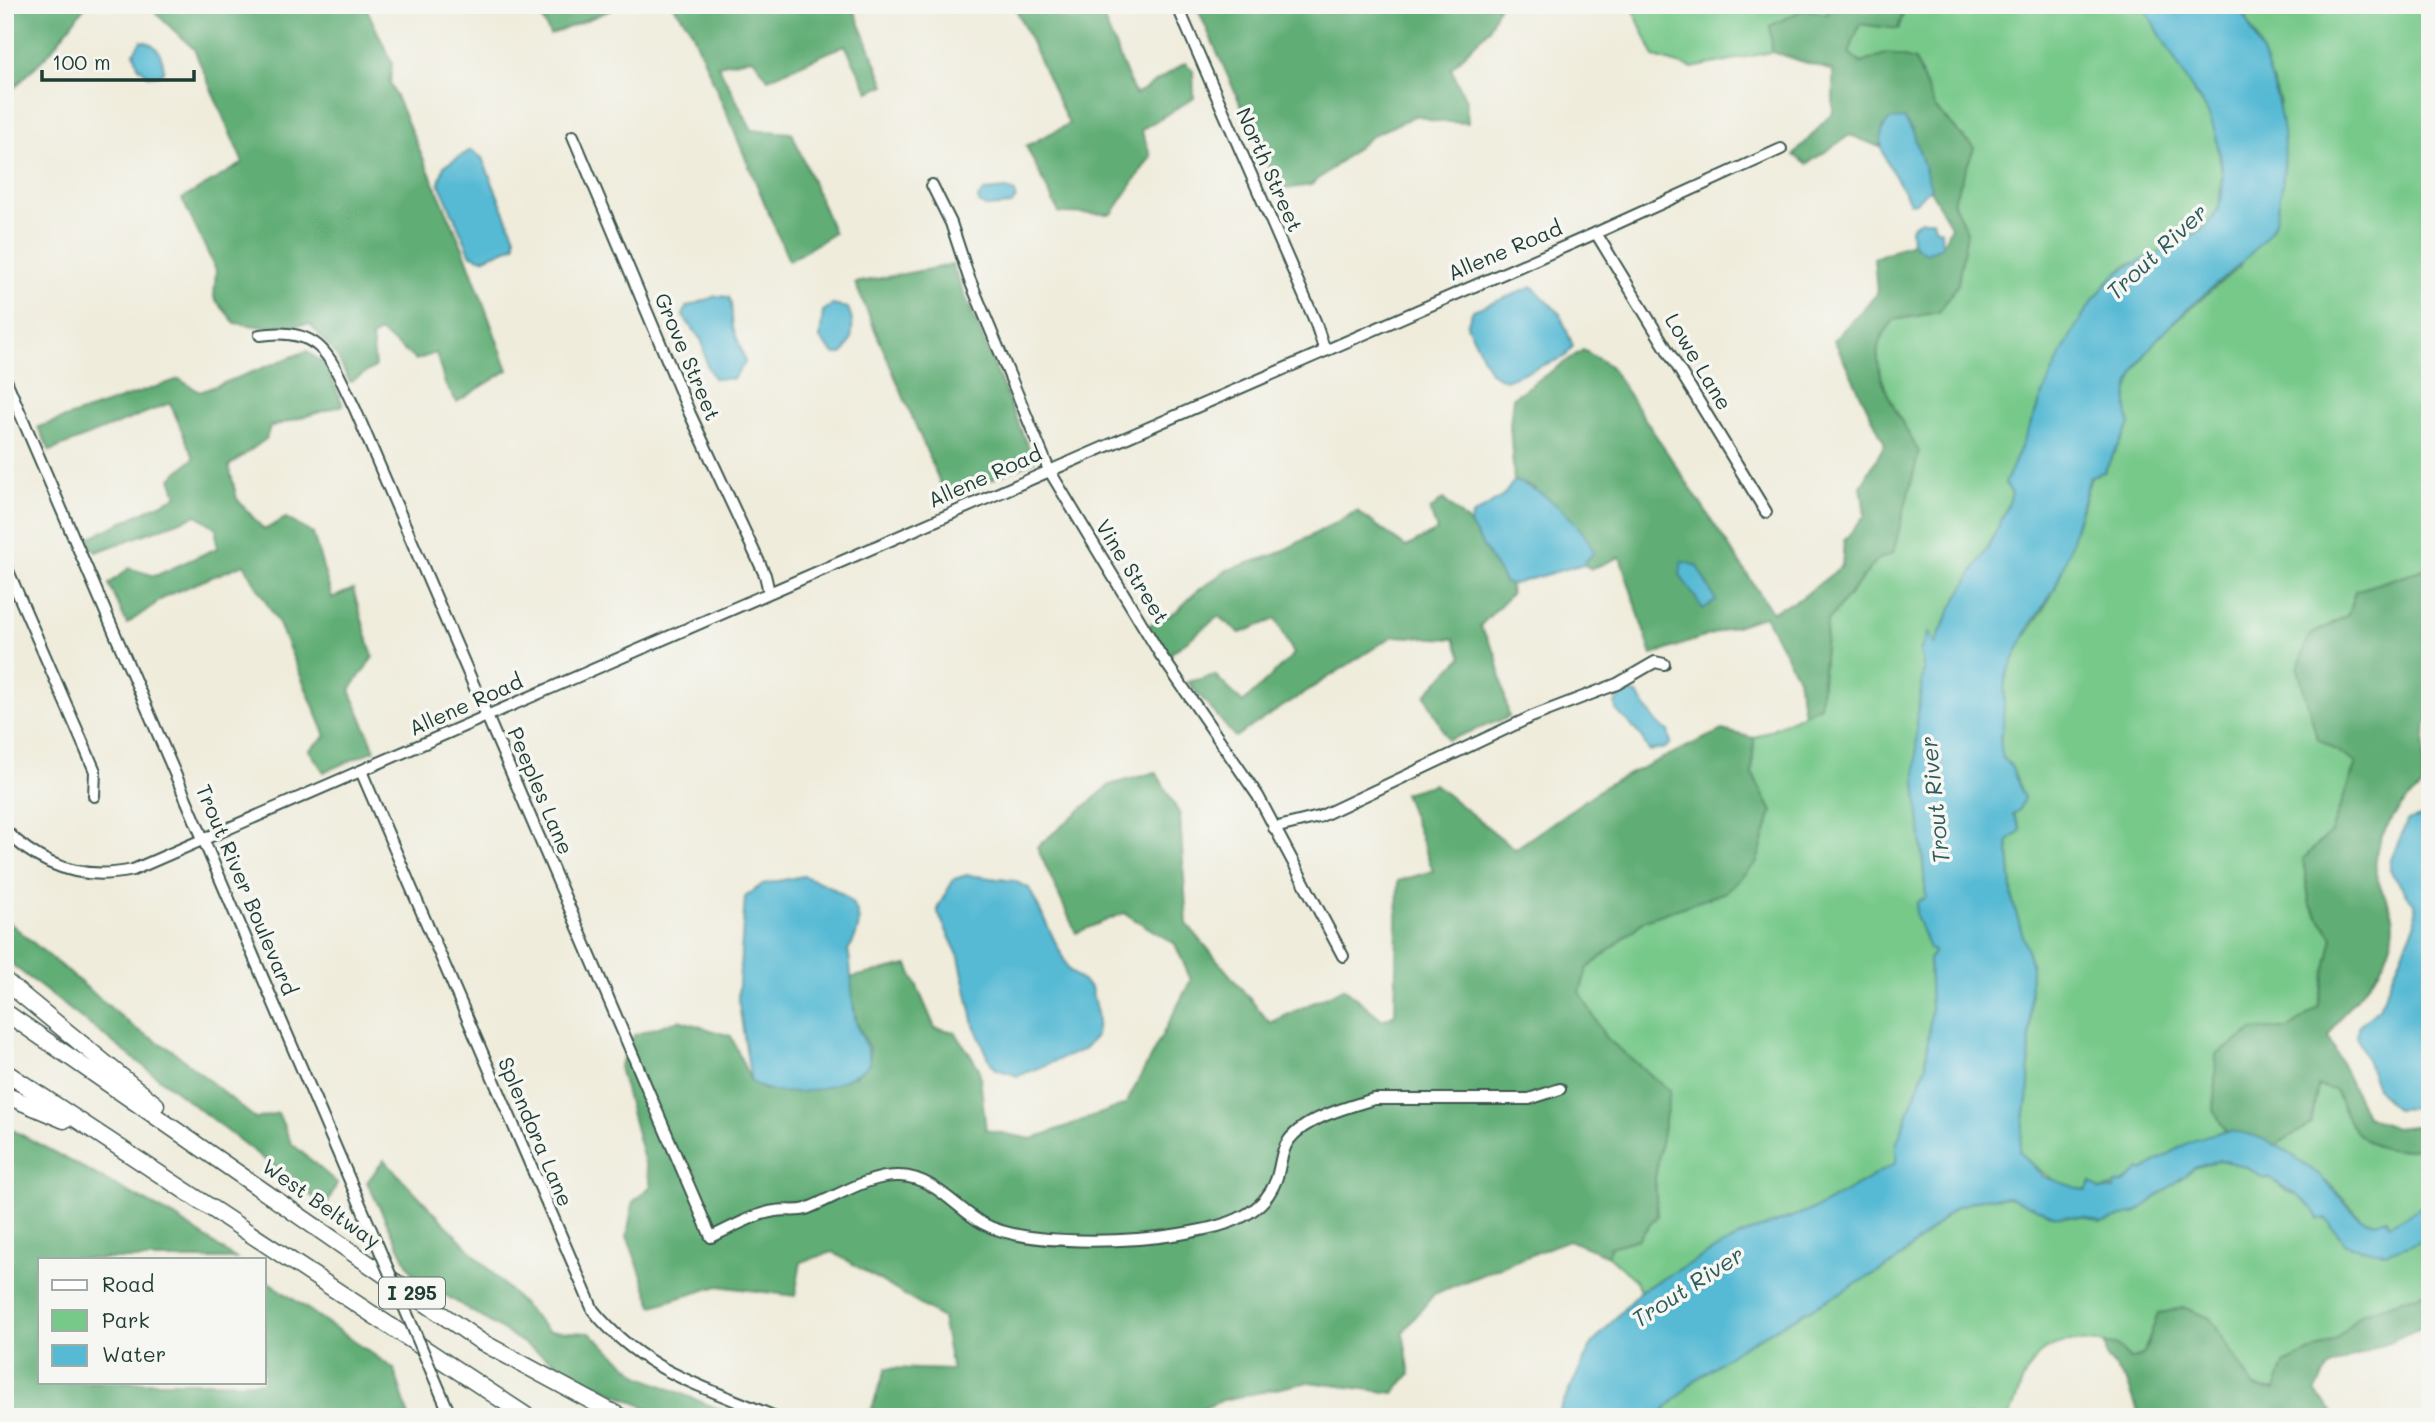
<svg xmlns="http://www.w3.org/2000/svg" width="2435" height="1422" viewBox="0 0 2435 1422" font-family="Mali,sans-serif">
<rect width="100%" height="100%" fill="#f6f6f2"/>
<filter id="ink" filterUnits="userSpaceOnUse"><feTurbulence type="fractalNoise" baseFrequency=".0143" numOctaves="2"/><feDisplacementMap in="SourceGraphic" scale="14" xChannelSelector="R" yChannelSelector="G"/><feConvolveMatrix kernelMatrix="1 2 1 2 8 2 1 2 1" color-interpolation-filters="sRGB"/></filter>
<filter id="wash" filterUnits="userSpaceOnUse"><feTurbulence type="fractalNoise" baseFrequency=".00686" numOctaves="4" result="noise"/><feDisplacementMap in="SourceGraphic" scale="28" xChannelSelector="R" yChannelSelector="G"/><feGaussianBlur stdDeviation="1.57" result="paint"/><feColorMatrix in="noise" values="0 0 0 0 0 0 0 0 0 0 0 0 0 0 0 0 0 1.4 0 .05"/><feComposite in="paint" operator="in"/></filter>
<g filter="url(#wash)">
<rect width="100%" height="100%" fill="#efecdb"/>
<g fill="#77c98a" stroke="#4b835f" stroke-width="2">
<polygon points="1631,5 1830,5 1828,14 1771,26 1772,52 1692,68 1654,57"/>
<path d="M1906,5H1919L1952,15L1953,5H2143L2195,94L2205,102L2216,135L2222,174L2219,209L2202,230L2143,261L2128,264L2106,283L2005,483L2012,494C1994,548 1955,592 1935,646L1929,633L1920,651L1924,669L1916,723V780L1926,897L1934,951L1929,959L1931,1007L1926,1065L1897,1145L1896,1163L1819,1207L1742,1235L1640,1291L1636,1281L1608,1256L1610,1247L1638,1239L1657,1216L1655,1178L1670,1091L1605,1037L1580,992L1587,969L1645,920L1726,892L1772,812L1752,773L1754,738L1820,706L1827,622L1877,560L1893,553L1919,452C1904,425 1866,369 1881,338C1884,332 1890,326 1894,320L1939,312L1967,232L1953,202L1974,148L1935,108L1915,60L1888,53L1861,63L1849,53L1860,24L1898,29Z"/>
<path d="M2238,5H2430V567L2355,591L2348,615L2309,636L2317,738L2356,762L2331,832L2303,859L2310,905L2333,937L2318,1007L2288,1029H2255L2214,1110L2226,1132C2136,1148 2110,1243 2019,1152L2029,1087L2031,963L2013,903L2008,841L2021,830L2013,814L2019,810C2021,798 2016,779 2012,768C2010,763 2004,760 2002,756C1999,747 2003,688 2006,677C2015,643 2041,619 2055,588C2070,552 2080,514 2091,476L2104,472L2130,424L2124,407L2126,396L2134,372L2155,339L2240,266L2280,102L2256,37Z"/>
<path d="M2318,1085L2335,1090C2342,1103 2348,1125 2358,1134C2379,1153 2407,1154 2430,1142V1202L2390,1225L2363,1220L2329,1184L2274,1146L2311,1124Z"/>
<path d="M2219,1160L2245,1166L2265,1179L2269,1177L2286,1191L2297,1195L2318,1213L2319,1218L2326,1219L2346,1244L2370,1251L2430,1238V1291L2360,1314L2335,1341L2284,1364L2275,1390L2254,1387L2210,1318L2158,1314L2143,1355L2130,1359L2115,1345C2073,1340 2042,1334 2023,1380C2018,1392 2015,1405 2009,1417H1658L1695,1380L1740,1348L1894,1263L1956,1207L1984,1198L2009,1197L2056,1216L2085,1217L2101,1222L2137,1212L2194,1168Z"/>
</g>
<g fill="#61ad76" stroke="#407555" stroke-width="2">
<polygon points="5,5 86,5 50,52 5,97"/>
<polygon points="147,5 365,5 392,63 390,83 464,251 508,370 457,402 445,384 436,353 416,360 380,332 372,337 375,367 350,382 335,353 310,324 264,327 235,323 214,298 216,270 182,199 243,163 194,49"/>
<polygon points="536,5 623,5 550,35"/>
<polygon points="673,5 852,5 885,85 869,92 845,45 768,79 753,58 718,65 752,130 792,133 834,233 789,261 691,29"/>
<polygon points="1014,5 1098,5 1135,95 1185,63 1193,70 1194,98 1141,130 1151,156 1112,214 1059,213 1026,146 1069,124"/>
<polygon points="1196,5 1499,5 1489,29 1451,68 1466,100 1468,123 1433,121 1417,115 1373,135 1311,185 1279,190"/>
<path d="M1830,5H1906L1898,29L1860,24L1849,53L1861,63L1888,53L1915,60L1935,108L1974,148L1953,202L1967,232L1958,284L1939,312L1894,320C1890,326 1884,332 1881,338C1866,369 1904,425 1919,452L1893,553L1877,560L1827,622L1820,706L1804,714L1798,678L1765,616L1652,655L1620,557L1591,569L1583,564L1594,552L1533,487L1514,481L1510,425L1513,397L1583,350L1610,366L1772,612L1800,599L1842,566L1844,541L1865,515L1861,486L1885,444L1834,340L1877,294L1874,258L1912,243L1925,253L1942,247L1951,226L1930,190L1913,132L1904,119L1883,127L1880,147L1850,135L1807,164L1794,155L1833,112V71L1772,52L1770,26L1804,9L1828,14Z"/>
<polygon points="952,265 1034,461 947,499 855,283"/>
<polygon points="307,351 326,365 343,405 270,427 266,439 229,466 237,499 264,530 286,518 313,534 332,598 353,589 373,657 350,690 375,750 324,772 309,750 326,736 279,624 244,564 168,595 127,624 109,584 129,568 155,576 217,548 216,528 197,515 96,552 87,539 177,496 171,478 194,458 170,403 50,451 38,427 179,379 200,392"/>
<polygon points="1443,499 1470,524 1505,583 1510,585 1511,594 1480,626 1496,654 1509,717 1448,740 1425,695 1462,657 1454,639 1393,636 1235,737 1188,682 1215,675 1243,703 1294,654 1276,619 1240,633 1219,616 1170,654 1147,626 1176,612 1196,592 1227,570 1277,554 1357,511 1406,547 1437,531 1430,510"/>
<path d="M2430,567V715L2426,725L2422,787C2398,806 2367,844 2377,878C2382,897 2398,910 2393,933C2385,982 2347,997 2329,1037L2366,1116L2395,1128L2430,1124V1142C2407,1154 2379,1153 2358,1134C2348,1125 2342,1103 2335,1090L2318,1086L2311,1124L2274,1146L2248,1134L2226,1132L2214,1110L2216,1055L2255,1029H2288L2318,1007L2333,937L2310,905L2303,859L2331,832L2356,763L2317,738L2298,669L2309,636L2348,615L2355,591Z"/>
<polygon points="1722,730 1754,738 1752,773 1772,812 1757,862 1726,892 1645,920 1587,969 1580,992 1605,1037 1670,1091 1655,1178 1657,1216 1638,1239 1610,1247 1608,1256 1568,1240 1434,1294 1403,1332 1410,1374 1394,1393 1309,1382 1223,1400 1184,1417 869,1417 886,1368 952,1370 942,1318 833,1252 801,1262 795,1296 718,1286 653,1306 627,1236 633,1202 651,1186 619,1067 634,1035 679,1020 731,1036 751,1082 764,1090 855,1076 870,1064 869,1048 857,1023 849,978 908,965 935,1028 955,1032 979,1068 986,1130 1032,1139 1126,1104 1191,980 1175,944 1124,913 1076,933 1037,847 1110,785 1156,772 1180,815 1187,924 1270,1023 1344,988 1383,1020 1395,1014 1398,881 1433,871 1404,793 1434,784 1515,849 1608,784"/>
<polygon points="5,919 136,1029 172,1050 256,1119 278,1113 291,1143 337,1183 326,1207 15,967 5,957"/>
<polygon points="5,1126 175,1217 236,1259 40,1259 40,1382 264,1382 264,1279 394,1369 409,1417 5,1417"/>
<polygon points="384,1160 548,1331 590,1333 641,1377 738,1417 666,1417 572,1373 413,1275 367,1182"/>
<polygon points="2430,1291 2430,1324 2328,1368 2315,1392 2337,1417 2140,1417 2127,1382 2107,1358 2105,1344 2116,1345 2130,1359 2143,1355 2158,1314 2183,1307 2210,1318 2254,1387 2275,1390 2284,1364 2335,1341 2360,1314"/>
</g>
<g fill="#56bad4" stroke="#3a7c84" stroke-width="2">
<path d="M2143,5H2238C2272,64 2294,129 2280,197C2278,206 2277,220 2272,228C2236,285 2104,346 2130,424L2104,472L2090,476L2069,551L2054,590L2028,629L2005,678L2003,729L2000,736L2002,757L2011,766L2024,798L2019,810L2013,814L2021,830L2008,841L2013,903L2031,963L2029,1087L2019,1152L2044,1177L2086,1191L2091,1182L2100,1190L2114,1189L2115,1184L2126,1182L2140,1169L2143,1171C2169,1154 2193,1135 2225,1132C2260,1129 2304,1160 2328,1184C2340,1195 2348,1210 2362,1219C2370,1224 2378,1222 2386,1218L2390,1225L2430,1202V1238L2385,1253L2370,1251L2346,1244L2326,1219H2318C2314,1200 2283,1189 2269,1177L2265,1179L2245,1166L2219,1160L2194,1168L2137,1212L2101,1223L2085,1217L2056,1216L2009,1197L1984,1198L1956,1207L1894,1263L1740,1348L1695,1380L1658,1417H1556L1592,1344L1640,1291L1742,1235L1819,1207L1896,1163V1145L1926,1065L1931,1007L1929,959L1934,951L1929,949L1916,915L1917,902L1926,897L1916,780V723L1924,669L1920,651L1929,632L1935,645C1955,592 1994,548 2012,494L2005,483C2037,416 2057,342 2106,284C2132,252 2200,250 2218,209C2230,183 2216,112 2195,94Z"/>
<path d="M141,41C157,42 163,56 164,71L159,75L149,76L138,66L134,52Z"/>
<path d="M1904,119L1913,132L1931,188L1916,202L1910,203C1900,178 1866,147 1889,120Z"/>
<polygon points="471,150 482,158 515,237 515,245 483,259 471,255 439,183 444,166"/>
<polygon points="1006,189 1015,192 1016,198 1011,205 986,207 980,204 978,199 984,191"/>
<polygon points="1921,220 1933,220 1935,228 1941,230 1942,247 1925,253 1912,243 1911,228"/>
<polygon points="1533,287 1560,314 1573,346 1565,357 1505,380 1490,372 1467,325 1473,310"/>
<path d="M716,296L729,297C734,308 730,319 734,330C738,342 743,351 745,363L733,379L714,378L707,366L702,341L683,316L686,307Z"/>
<path d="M832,305L848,308C855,323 854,342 842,354H834L820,339L823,311Z"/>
<path d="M1514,481C1545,490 1581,522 1594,552L1583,564L1510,585L1505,583L1470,524L1472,516L1503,496Z"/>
<polygon points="1682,561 1697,566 1716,601 1703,609 1680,575"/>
<polygon points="1628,692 1637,694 1658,724 1668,731 1671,743 1665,748 1649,751 1640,735 1616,710 1615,703 1621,695"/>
<polygon points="2430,814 2430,1104 2419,1113 2416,1108 2395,1109 2378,1090 2357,1036 2358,1026 2379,1008 2416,922 2415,905 2390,871 2390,862 2407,821"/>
<polygon points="967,875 1014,881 1029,888 1069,970 1091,988 1098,1018 1096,1036 1083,1050 1018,1076 996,1069 991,1063 974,1025 959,957 938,913 938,907 954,879"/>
<path d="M803,876C842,889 877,908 848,950C853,974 850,997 856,1022C861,1037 869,1047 870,1064C840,1088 786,1104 751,1082L738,998L745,897L763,884Z"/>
</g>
</g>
<g filter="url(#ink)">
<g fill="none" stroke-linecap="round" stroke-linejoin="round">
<defs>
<g id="minor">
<polyline points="1177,5 1315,321 1325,351"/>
<polyline points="573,136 690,414 765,575 769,592"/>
<polyline points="932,185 951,223 969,278 1049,470 1160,654 1258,796 1343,956"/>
<polyline points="1596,233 1766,512"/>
<path d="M260,335C323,325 331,360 355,409L711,1237C731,1228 754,1214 775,1211C785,1209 796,1212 806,1209C835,1198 869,1174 900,1176C934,1177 956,1208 982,1223C1025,1247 1132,1242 1180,1234C1218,1227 1261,1220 1276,1180C1281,1167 1280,1152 1289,1140C1305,1118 1348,1107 1374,1099H1529L1560,1089"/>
<polyline points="5,378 369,1225"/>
<polyline points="5,564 95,771 94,796"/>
<path d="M361,771L593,1310C643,1372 704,1386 775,1417"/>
<polyline points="1274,828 1319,817 1531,717 1617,684 1655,662 1664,664"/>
<path d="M5,830C41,867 83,881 133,870L1596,233L1781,149"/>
</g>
<g id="highway">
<polyline points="5,981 156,1105"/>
<polyline points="5,1012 480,1341 621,1417"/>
<polyline points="5,1072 528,1417"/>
<polyline points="5,1095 64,1120"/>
</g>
</defs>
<use href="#minor" stroke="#3e574d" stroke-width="14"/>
<use href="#highway" stroke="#3e574d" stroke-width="19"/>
<use href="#minor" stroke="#fff" stroke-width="10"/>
<use href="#highway" stroke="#fff" stroke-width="16"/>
<defs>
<polyline id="minor-bridge" points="369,1225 451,1417"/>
</defs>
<use href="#minor-bridge" stroke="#3e574d" stroke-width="14" stroke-linecap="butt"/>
<use href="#minor-bridge" stroke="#fff" stroke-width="10"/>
</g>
</g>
<g text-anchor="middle" stroke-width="7" stroke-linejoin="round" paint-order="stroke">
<rect fill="#f6f6f2" stroke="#60746d" stroke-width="2" x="379" y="1277.5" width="66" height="31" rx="5"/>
<g font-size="19" font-weight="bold" fill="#1f3d34">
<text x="412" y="1300">I 295</text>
</g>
<g font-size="21" fill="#1f3d34" stroke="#f6f6f2">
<text transform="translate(1269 170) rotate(66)" y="7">North Street</text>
<text transform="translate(1505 251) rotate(-23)" y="7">Allene Road</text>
<text transform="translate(687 357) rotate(67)" y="7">Grove Street</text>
<text transform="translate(1698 362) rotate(59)" y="7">Lowe Lane</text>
<text transform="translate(985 477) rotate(-24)" y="7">Allene Road</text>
<text transform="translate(1132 572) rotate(58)" y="7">Vine Street</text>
<text transform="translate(466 705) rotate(-24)" y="7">Allene Road</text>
<text transform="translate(540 791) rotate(67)" y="7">Peeples Lane</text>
<text transform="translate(246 890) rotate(67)" y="7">Trout River Boulevard</text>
<text transform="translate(535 1132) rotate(67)" y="7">Splendora Lane</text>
<text transform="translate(321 1204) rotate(35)" y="7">West Beltway</text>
</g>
<g font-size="23" font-style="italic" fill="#2d5c5c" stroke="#f6f6f2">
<text transform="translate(2157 252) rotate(-43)" y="8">Trout River</text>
<text transform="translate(1935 800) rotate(-96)" y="8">Trout River</text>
<text transform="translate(1688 1287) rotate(-33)" y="8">Trout River</text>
</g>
</g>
<rect width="2435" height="1422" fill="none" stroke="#f6f6f2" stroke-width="28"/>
<rect x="38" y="1258" width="228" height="126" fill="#f6f6f2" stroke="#a0aca6" stroke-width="2"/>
<rect x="52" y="1280" width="35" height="10" fill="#ffffff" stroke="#a0aca6" stroke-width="2"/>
<text x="102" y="1292" font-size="21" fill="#1f3d34">Road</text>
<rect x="52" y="1310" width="35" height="21" fill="#77c98a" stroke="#a0aca6" stroke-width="2"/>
<text x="102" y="1328" font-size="21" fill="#1f3d34">Park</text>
<rect x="52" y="1345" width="35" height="21" fill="#56bad4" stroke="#a0aca6" stroke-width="2"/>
<text x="102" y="1362" font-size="21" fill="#1f3d34">Water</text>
<path d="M42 70v10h152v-10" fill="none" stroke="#1f3d34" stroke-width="3.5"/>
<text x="52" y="70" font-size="21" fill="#1f3d34" stroke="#f6f6f2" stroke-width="5" paint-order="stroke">100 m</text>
</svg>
